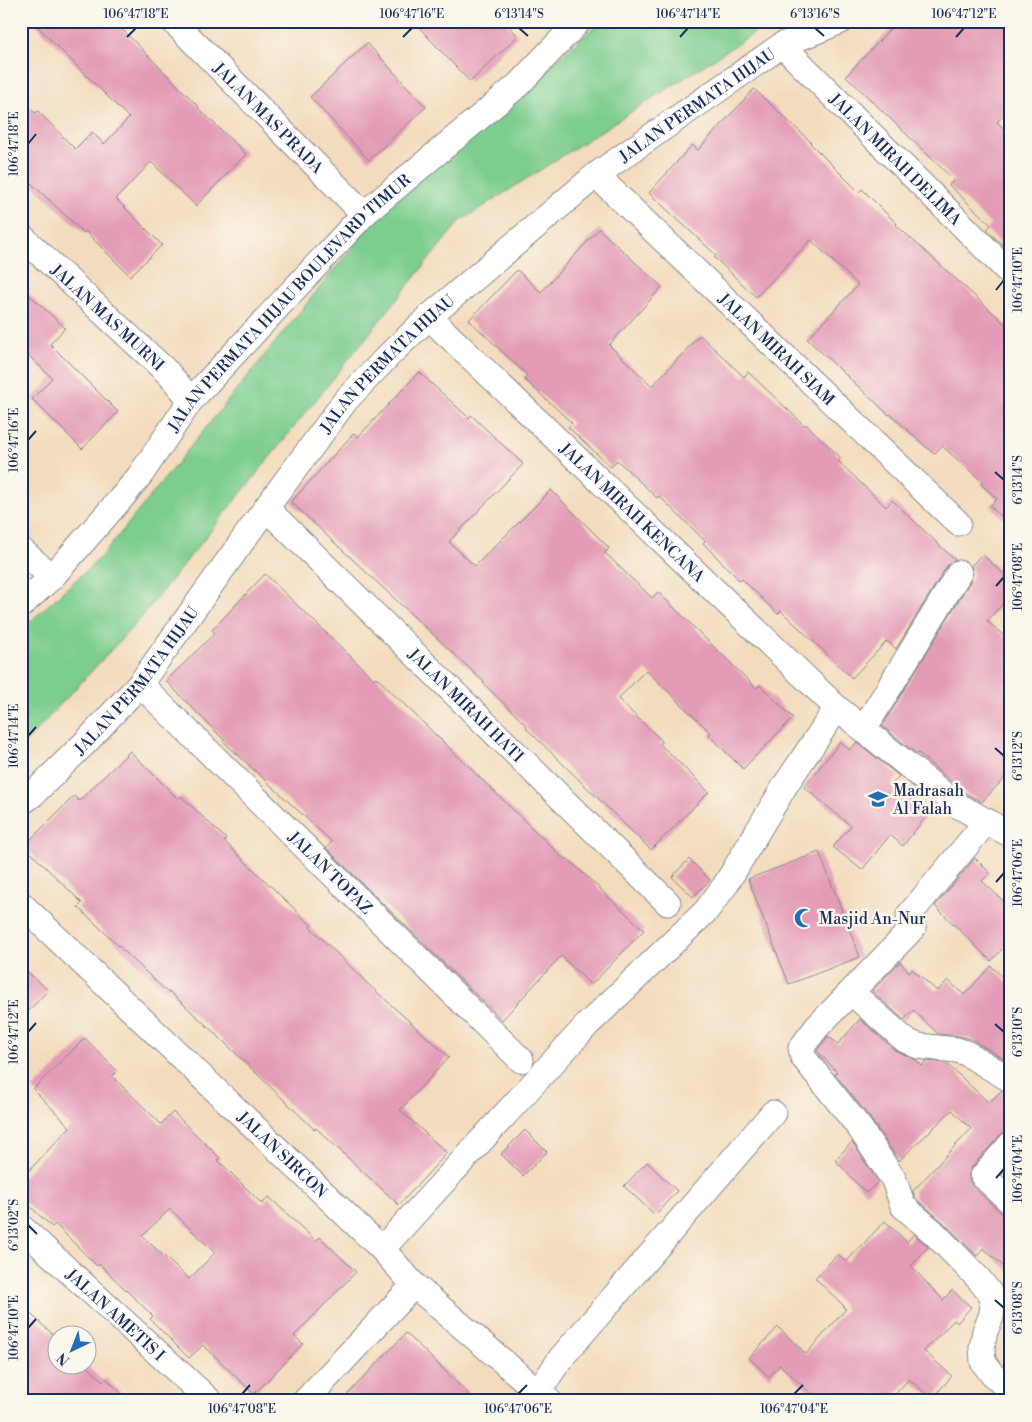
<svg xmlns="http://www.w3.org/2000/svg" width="1032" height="1422" viewBox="0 0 1032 1422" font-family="'Libre Bodoni',serif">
<rect width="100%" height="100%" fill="#fbf7ec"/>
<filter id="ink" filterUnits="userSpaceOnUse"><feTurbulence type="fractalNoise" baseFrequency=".02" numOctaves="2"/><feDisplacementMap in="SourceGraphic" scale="10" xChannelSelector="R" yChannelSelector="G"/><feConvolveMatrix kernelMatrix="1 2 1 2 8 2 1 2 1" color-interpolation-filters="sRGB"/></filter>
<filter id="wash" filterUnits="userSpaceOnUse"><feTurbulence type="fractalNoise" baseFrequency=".0096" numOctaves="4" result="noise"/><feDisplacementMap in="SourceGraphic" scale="20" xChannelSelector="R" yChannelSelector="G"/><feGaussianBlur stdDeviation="1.12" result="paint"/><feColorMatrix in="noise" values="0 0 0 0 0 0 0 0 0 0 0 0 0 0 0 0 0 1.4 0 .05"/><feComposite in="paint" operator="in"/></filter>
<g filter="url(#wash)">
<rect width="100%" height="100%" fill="#f3dcbd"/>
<polygon fill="#7ccd8e" stroke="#4c7e76" points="602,21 773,21 459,222 139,620 21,747 21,630 102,556 389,202"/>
<g id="blocks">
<g fill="#e39cb6" fill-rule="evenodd">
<polygon points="32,21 114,21 199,107 198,108 246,154 196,206 151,162 116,199 162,245 130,276 85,231 84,233 31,183 21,192 21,100 35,113 38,111 75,149 92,132 104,144 129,118"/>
<polygon points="413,21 504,21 518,36 470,82"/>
<polygon points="926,21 1011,21 1011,107 997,122 1011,135 1011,253 987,230 991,225 949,185 954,180 846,76 894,25 901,25 903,27"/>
<polygon points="367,43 426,107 369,160 310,97"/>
<polygon points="754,89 811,142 810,143 859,192 862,189 897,224 896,225 1011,329 1011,525 990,506 997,499 981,484 983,482 942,446 934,454 890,414 889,415 807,339 858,285 811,240 756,297 714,257 716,255 649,193 692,145 698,150"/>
<polygon points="599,229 662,287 609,345 652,386 700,335 744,377 748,372 805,426 806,424 841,458 838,461 886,507 892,500 955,560 947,566 896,649 887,641 852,678 781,611 778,614 742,579 740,581 703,543 705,541 659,496 657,498 617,460 611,467 568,427 572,423 524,379 527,375 469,320 517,270 541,292"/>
<polygon points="21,287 65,328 50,344 118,412 82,449 32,399 52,378 21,348"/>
<polygon points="419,372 469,418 471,415 523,464 449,542 475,566 551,490 609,548 605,553 652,598 658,592 756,688 760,685 793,718 743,769 709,735 711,733 646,670 618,699 662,741 660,744 709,792 651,850 526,728 527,726 483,683 484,682 291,502 354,433 358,437"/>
<polygon points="982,554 1011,581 1011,595 987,621 1011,642 1011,771 982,802 965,793 918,753 917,754 882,726 971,580 973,573 971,566"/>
<polygon points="265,574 374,679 376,677 565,860 567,858 644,930 591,985 561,956 502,1020 326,848 332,842 223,741 224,740 166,681 215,633 212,630"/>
<polygon points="840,742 850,750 857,742 899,776 892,784 928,814 903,846 890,835 862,870 833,847 851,826 804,787"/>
<polygon points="130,751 178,799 181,796 226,839 224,841 312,926 310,927 369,985 449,1057 400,1110 447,1153 399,1205 316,1128 315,1130 220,1038 170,992 168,993 78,907 82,903 24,846 74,796 79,801"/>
<polygon points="819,852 860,957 789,984 748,879"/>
<polygon points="975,858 990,873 982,881 1011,908 1011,940 991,961 935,906"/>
<polygon points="689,859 710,880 693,897 672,877"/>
<polygon points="900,962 909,972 912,969 937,991 948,980 964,995 991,966 1011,985 1011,1063 971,1039 959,1036 938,1034 913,1010 904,1020 872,991"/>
<polygon points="21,966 48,990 21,1019"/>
<polygon points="860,1019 896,1051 916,1060 922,1066 926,1061 946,1063 989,1103 1001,1091 1011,1094 1011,1130 1006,1131 1000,1135 972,1167 969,1174 969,1180 973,1187 1001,1213 1011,1216 1011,1273 983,1248 977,1256 943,1222 915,1198 913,1191 971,1129 952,1110 899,1161 870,1118 835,1074 837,1072 817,1051 828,1036 838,1044"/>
<path d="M85,1038L117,1071L112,1076L161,1124L173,1112L220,1158L218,1160L262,1204L269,1197L316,1241L320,1237L356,1272L294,1336L303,1344L254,1394L203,1345L189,1358L150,1319L153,1316L99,1264L97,1266L55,1224L52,1227L21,1198V1179L70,1127L33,1089ZM170,1209L215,1253L189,1279L142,1236Z"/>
<polygon points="525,1130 547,1152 523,1176 501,1154"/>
<polygon points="852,1142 878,1182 866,1193 835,1160"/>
<polygon points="647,1162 677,1191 655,1215 624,1186"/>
<polygon points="885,1221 907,1242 914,1234 928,1247 911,1266 943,1300 952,1290 971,1307 957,1323 954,1320 924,1351 952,1376 932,1399 909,1379 889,1401 819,1401 780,1365 769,1377 749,1358 778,1327 806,1354 846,1309 843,1307 844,1306 815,1278 838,1254 846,1262"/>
<polygon points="21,1305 58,1339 58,1364 85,1364 103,1381 106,1378 129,1401 21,1401"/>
<polygon points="406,1333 476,1401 341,1401"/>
</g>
</g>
</g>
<g filter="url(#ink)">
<use href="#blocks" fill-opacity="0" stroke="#87868e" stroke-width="1"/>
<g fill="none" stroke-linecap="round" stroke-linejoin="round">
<defs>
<g id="minor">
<path id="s1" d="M173,21L364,214"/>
<path id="s2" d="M782,45L1011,274"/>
<path id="s3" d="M596,175L958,523"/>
<path id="s4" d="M21,236L168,373L191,400"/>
<path id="s5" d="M429,317L837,708L957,805L1011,835"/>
<path id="s6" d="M266,508L668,903"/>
<polyline points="21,550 52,577"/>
<path id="s7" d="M21,605L52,577L124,495L141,474L191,400L364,214L518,85L579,21"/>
<path id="s8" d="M140,684L521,1060"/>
<polyline points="864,729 959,573"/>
<path id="s9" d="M21,803L32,795L87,741L140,684L266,508L346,400L391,353L429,317L596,175L782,45L841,21"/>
<polyline points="987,821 909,915 913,928 817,1027 801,1048 803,1057 859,1127 888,1171 894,1180 903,1206 933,1232 978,1278 989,1292 993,1306 991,1317 985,1331 982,1347 983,1362 992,1374 1011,1391"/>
<path id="s10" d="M21,904L382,1249L414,1285L549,1401"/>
<polyline points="851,992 905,1040 918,1046 957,1050 966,1053 1011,1080"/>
<polyline points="1011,1144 983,1176 1011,1202"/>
<path id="s11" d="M21,1227L210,1401"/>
<polyline points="382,1249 587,1025 706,911 726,884 786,784 837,708"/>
<polyline points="538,1392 561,1358 773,1113"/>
<polyline points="305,1401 414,1285"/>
</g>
</defs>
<use href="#minor" stroke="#87868e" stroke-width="27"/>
<use href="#minor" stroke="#fff" stroke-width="25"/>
</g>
</g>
<path fill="none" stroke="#1b2f5e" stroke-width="2" d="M519,28L528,36M815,28L824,36M127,37L136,28M403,37L412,28M680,37L688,28M956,37L964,28M28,144L36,134M996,290L1004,280M28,440L36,431M995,472L1004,480M996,586L1004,577M28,736L36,727M995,748L1004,756M996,882L1004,873M995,1024L1004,1032M28,1032L36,1023M996,1178L1004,1169M28,1225L37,1234M995,1300L1004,1308M28,1328L36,1319M242,1394L250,1385M518,1394L527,1385M794,1394L803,1385"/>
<defs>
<symbol id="school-bare" viewBox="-9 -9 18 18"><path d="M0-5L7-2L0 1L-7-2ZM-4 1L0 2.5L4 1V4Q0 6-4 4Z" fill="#1f6fb2" stroke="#fbf7ec" stroke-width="2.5" paint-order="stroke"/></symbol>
<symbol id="mosque-bare" viewBox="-9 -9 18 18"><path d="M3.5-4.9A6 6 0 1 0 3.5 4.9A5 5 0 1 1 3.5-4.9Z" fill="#1f6fb2" stroke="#fbf7ec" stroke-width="2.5" paint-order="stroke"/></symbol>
</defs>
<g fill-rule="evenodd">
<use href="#school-bare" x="864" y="785" width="28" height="28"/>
<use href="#mosque-bare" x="790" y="904" width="28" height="28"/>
</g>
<g text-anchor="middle" stroke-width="5" stroke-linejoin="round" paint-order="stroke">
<g font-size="16" fill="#1b2f5e" stroke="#fbf7ec">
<text dy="6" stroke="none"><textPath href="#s9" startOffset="979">JALAN PERMATA HIJAU</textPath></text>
<text dy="6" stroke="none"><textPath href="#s1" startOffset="136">JALAN MAS PRADA</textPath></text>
<text dy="6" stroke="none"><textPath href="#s2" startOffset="161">JALAN MIRAH DELIMA</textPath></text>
<text dy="6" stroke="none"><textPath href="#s7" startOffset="405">JALAN PERMATA HIJAU BOULEVARD TIMUR</textPath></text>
<text dy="6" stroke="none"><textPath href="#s4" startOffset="119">JALAN MAS MURNI</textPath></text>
<text dy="6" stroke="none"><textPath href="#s3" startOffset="251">JALAN MIRAH SIAM</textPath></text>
<text dy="6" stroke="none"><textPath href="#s9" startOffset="574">JALAN PERMATA HIJAU</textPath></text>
<text dy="6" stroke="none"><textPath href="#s5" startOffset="282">JALAN MIRAH KENCANA</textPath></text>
<text dy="6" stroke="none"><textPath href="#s9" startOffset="169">JALAN PERMATA HIJAU</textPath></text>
<text dy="6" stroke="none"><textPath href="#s6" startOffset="281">JALAN MIRAH HATI</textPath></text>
<text dy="6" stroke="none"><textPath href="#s8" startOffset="268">JALAN TOPAZ</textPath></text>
<text dy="6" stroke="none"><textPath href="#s10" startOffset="362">JALAN SIRCON</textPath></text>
<text dy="6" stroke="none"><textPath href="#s11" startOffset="129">JALAN AMETIS I</textPath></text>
</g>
<g font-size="16" fill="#1b2f5e" stroke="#fbf7ec" text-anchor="start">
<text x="893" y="796">Madrasah<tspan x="893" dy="18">Al Falah</tspan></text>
<text x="819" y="924">Masjid An-Nur</text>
</g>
</g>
<rect width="1032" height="1422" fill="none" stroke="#fbf7ec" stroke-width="55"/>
<g transform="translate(72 1350) rotate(223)"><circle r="24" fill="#fbf7ec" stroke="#a1a7b3"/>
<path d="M0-4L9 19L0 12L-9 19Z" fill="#1f6fb2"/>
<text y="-8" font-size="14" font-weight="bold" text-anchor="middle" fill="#1b2f5e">N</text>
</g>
<rect x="28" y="28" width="976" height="1366" fill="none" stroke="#1b2f5e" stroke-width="2"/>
<g font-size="12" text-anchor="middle" fill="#1b2f5e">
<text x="136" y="18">106°47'18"E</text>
<text x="412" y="18">106°47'16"E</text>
<text x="519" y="18">6°13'14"S</text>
<text x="688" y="18">106°47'14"E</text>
<text x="815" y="18">6°13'16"S</text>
<text x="964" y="18">106°47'12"E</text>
<text transform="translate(14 144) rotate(-90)" y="4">106°47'18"E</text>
<text transform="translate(1018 280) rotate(-90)" y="4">106°47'10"E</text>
<text transform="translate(14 440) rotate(-90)" y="4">106°47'16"E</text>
<text transform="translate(1018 480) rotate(-90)" y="4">6°13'14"S</text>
<text transform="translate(1018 577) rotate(-90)" y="4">106°47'08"E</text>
<text transform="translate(14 736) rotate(-90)" y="4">106°47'14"E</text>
<text transform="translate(1018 756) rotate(-90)" y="4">6°13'12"S</text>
<text transform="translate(1018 873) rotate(-90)" y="4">106°47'06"E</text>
<text transform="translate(14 1032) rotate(-90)" y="4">106°47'12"E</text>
<text transform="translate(1018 1032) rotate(-90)" y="4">6°13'10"S</text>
<text transform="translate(1018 1169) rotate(-90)" y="4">106°47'04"E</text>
<text transform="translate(14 1225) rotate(-90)" y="4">6°13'02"S</text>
<text transform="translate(1018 1308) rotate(-90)" y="4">6°13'08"S</text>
<text transform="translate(14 1328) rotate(-90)" y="4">106°47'10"E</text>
<text x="242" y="1413">106°47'08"E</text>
<text x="518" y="1413">106°47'06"E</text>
<text x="794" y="1413">106°47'04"E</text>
</g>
</svg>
